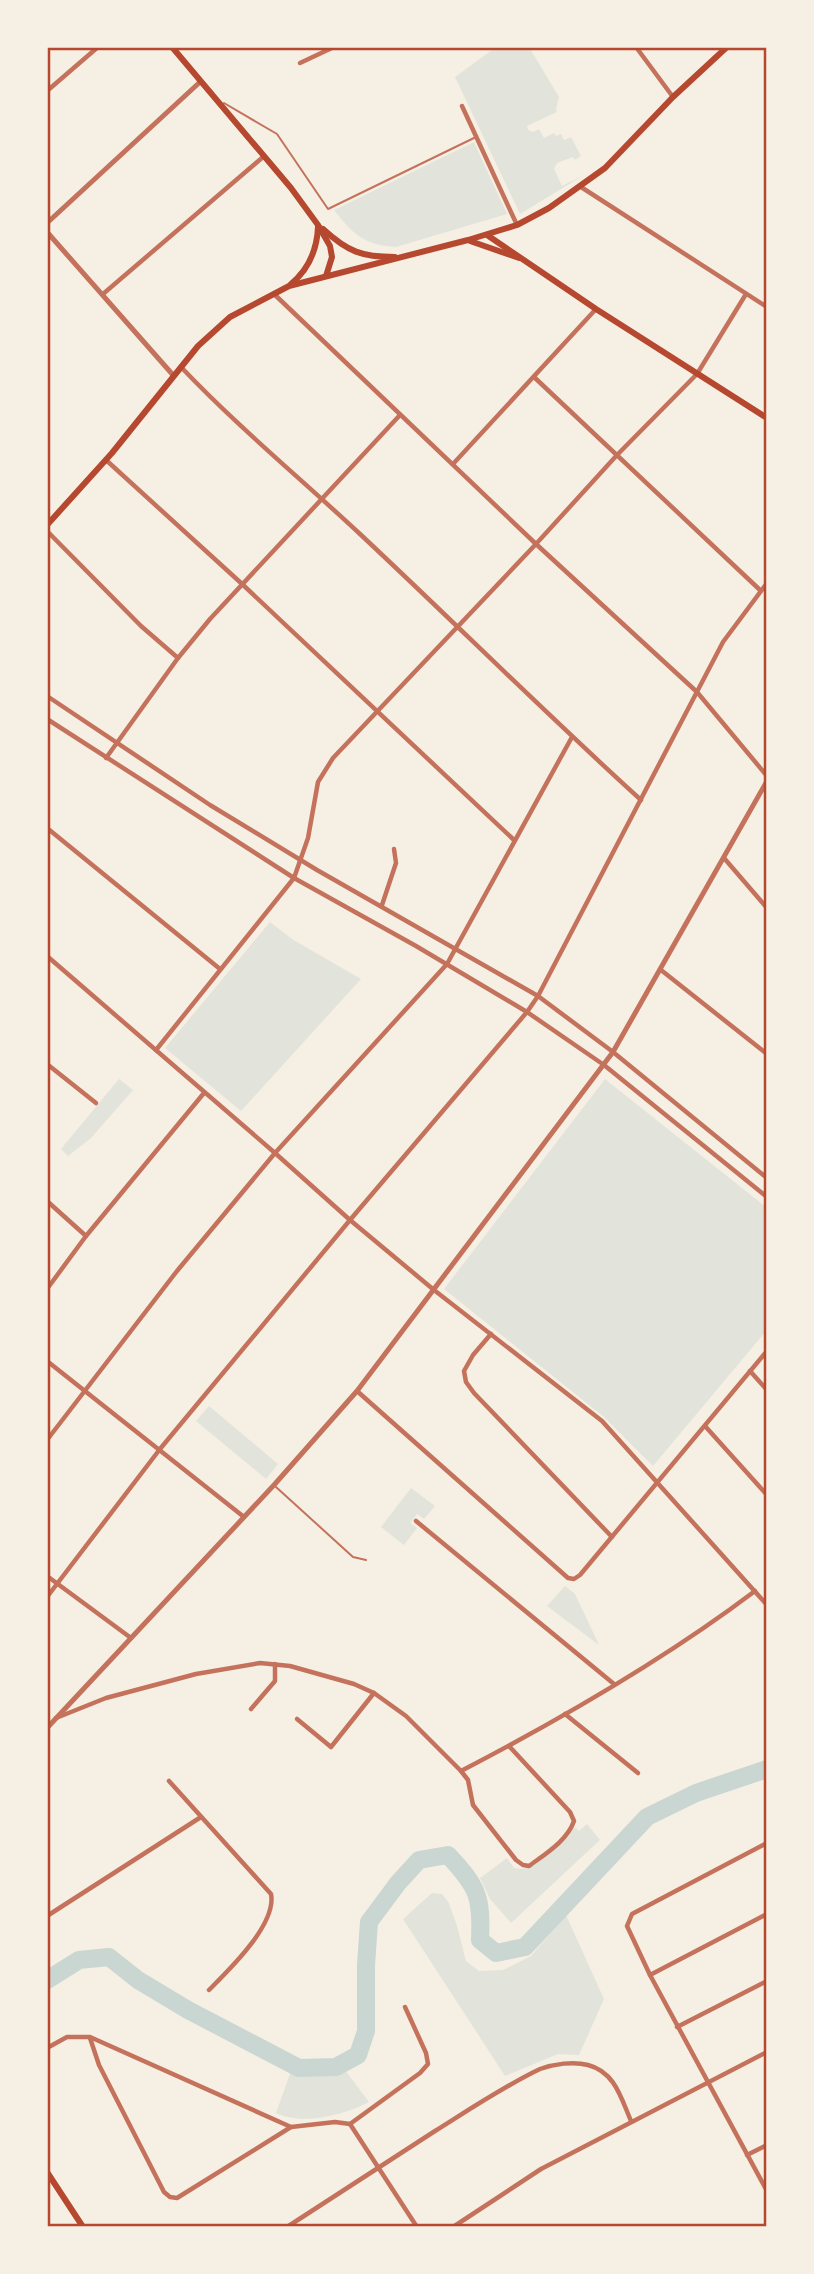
<svg xmlns="http://www.w3.org/2000/svg" width="814" height="2274" viewBox="0 0 814 2274" font-family="Roboto,sans-serif">
<rect width="100%" height="100%" fill="#f6efe4"/>
<g fill="#e2e4dc">
<polygon points="496,47 529,47 559,97 556,109 557,112 527,126 528,130 533,132 539,129 544,138 554,133 556,136 561,134 564,140 571,137 581,156 575,160 573,157 557,163 554,169 562,186 584,175 520,214 455,77"/>
<path d="M474,142L507,214L396,247C363,245 353,234 334,210Z"/>
<polygon points="270,922 292,939 361,979 241,1111 165,1048"/>
<polygon points="119,1079 133,1090 91,1138 68,1156 61,1149"/>
<polygon points="605,1079 767,1208 767,1330 653,1466 604,1417 444,1289"/>
<polygon points="209,1406 278,1464 266,1479 196,1421"/>
<polygon points="411,1488 435,1506 424,1519 417,1514 410,1523 417,1528 404,1545 381,1527"/>
<polygon points="565,1586 575,1594 599,1645 547,1606"/>
<polygon points="587,1824 600,1840 511,1923 490,1899 480,1878 507,1858 514,1868 524,1869 571,1829 576,1828 579,1831"/>
<polygon points="432,1893 442,1894 449,1903 457,1926 466,1961 479,1971 503,1970 531,1956 566,1915 604,1999 579,2055 558,2054 505,2076 403,1919"/>
<path d="M345,2070L369,2102C343,2115 304,2126 276,2113L291,2071C305,2076 333,2078 345,2070Z"/>
</g>
<g fill="none" stroke-linecap="round" stroke-linejoin="round">
<path stroke="#c9d6d2" stroke-width="18" d="M47,1980L79,1960L109,1957L138,1980L188,2010L299,2068L336,2067L358,2055L366,2031V1965L369,1922L398,1883L419,1860L448,1855C478,1887 482,1897 480,1940L496,1953L525,1947L647,1817L696,1793L767,1769"/>
<g stroke="#c5725c" stroke-width="2">
<polyline points="224,103 277,134 328,209 476,137"/>
<polyline points="276,1487 353,1557 366,1560"/>
</g>
<g stroke="#c5725c" stroke-width="4.5">
<polyline points="636,47 673,97"/>
<polyline points="765,47 767,50"/>
<polyline points="300,63 334,47"/>
<polyline points="47,91 98,47"/>
<polyline points="462,106 517,225"/>
<polyline points="581,187 767,307"/>
<polyline points="103,294 263,157"/>
<polyline points="274,294 536,544 697,692 767,776"/>
<path d="M181,367C237,426 300,478 360,534C454,622 545,713 641,800"/>
<polyline points="534,377 760,590"/>
<polyline points="106,460 241,583 514,840"/>
<polyline points="453,464 596,309"/>
<polyline points="47,531 141,626 178,658"/>
<polyline points="47,696 210,805 317,870 538,996 613,1052 767,1178"/>
<polyline points="47,719 294,878 416,946 527,1012 604,1065 767,1197"/>
<polyline points="106,758 178,658 210,619 400,415"/>
<polyline points="47,828 220,969"/>
<polyline points="724,858 767,908"/>
<polyline points="382,905 396,863 394,849"/>
<polyline points="47,956 275,1153 350,1220 434,1290 602,1421 767,1605"/>
<polyline points="661,970 767,1054"/>
<polyline points="156,1050 294,878 308,838 318,782 333,758 536,544 617,455 697,374 746,294"/>
<polyline points="47,1064 96,1103"/>
<polyline points="47,1201 86,1236"/>
<polyline points="47,1289 86,1236 204,1093"/>
<polyline points="491,1334 473,1355 464,1371 466,1382 474,1393 612,1537"/>
<polyline points="47,1361 244,1517"/>
<polyline points="750,1371 767,1390"/>
<polyline points="357,1391 568,1578 574,1579 580,1575 767,1351"/>
<polyline points="705,1426 767,1495"/>
<polyline points="47,1440 177,1271 275,1153 447,964 572,737"/>
<polyline points="416,1521 614,1684"/>
<polyline points="47,1576 131,1638"/>
<polyline points="47,1597 160,1449 350,1220 527,1012 538,996 723,642 767,583"/>
<polyline points="251,1709 275,1681 275,1664"/>
<polyline points="565,1714 638,1773"/>
<path d="M56,1718L106,1698L196,1674L260,1663L290,1666L354,1684L374,1693L406,1716L461,1771L468,1780L473,1805L516,1860L523,1865L529,1866C545,1854 567,1841 574,1821L570,1812L509,1746"/>
<polyline points="297,1719 331,1747 374,1693"/>
<path d="M461,1771C561,1719 665,1659 755,1591"/>
<path d="M169,1781L271,1894C277,1924 229,1970 209,1990"/>
<polyline points="767,1843 632,1914 627,1926 650,1975 767,2191"/>
<polyline points="47,1916 201,1817"/>
<polyline points="650,1975 767,1914"/>
<polyline points="677,2027 767,1981"/>
<polyline points="90,2038 99,2065 164,2192 170,2197 177,2198 291,2127"/>
<polyline points="47,2048 67,2037 90,2037 291,2127 335,2122 350,2124 420,2073 428,2064 426,2053 405,2007"/>
<polyline points="350,2124 417,2227"/>
<polyline points="747,2155 767,2145"/>
<path d="M287,2227C336,2195 385,2163 435,2131C467,2111 506,2085 540,2069C554,2064 573,2061 588,2065C615,2072 621,2098 631,2121"/>
<polyline points="453,2227 541,2169 767,2052"/>
</g>
<g stroke="#c5725c" stroke-width="5">
<polyline points="47,223 200,82"/>
<polyline points="47,232 173,375"/>
<polyline points="47,1728 274,1485 357,1391 613,1052 767,781"/>
</g>
<g stroke="#b5482f" stroke-width="6">
<polyline points="172,47 291,188 318,225 330,246 332,257 326,276"/>
<path d="M323,229C348,252 362,257 395,257"/>
<polyline points="487,235 596,309 767,418"/>
<polyline points="470,241 519,258"/>
<path d="M291,284C309,269 317,250 318,227"/>
<polyline points="47,525 112,453 198,346 230,317 289,286 468,240 517,225 549,208 605,168 673,97 727,47"/>
<polyline points="47,2172 83,2227"/>
</g>
</g>
<rect width="814" height="2274" fill="none" stroke="#f6efe4" stroke-width="98"/>
<rect x="49" y="49" width="716" height="2176" fill="none" stroke="#b5482f" stroke-width="2.5"/>
</svg>
